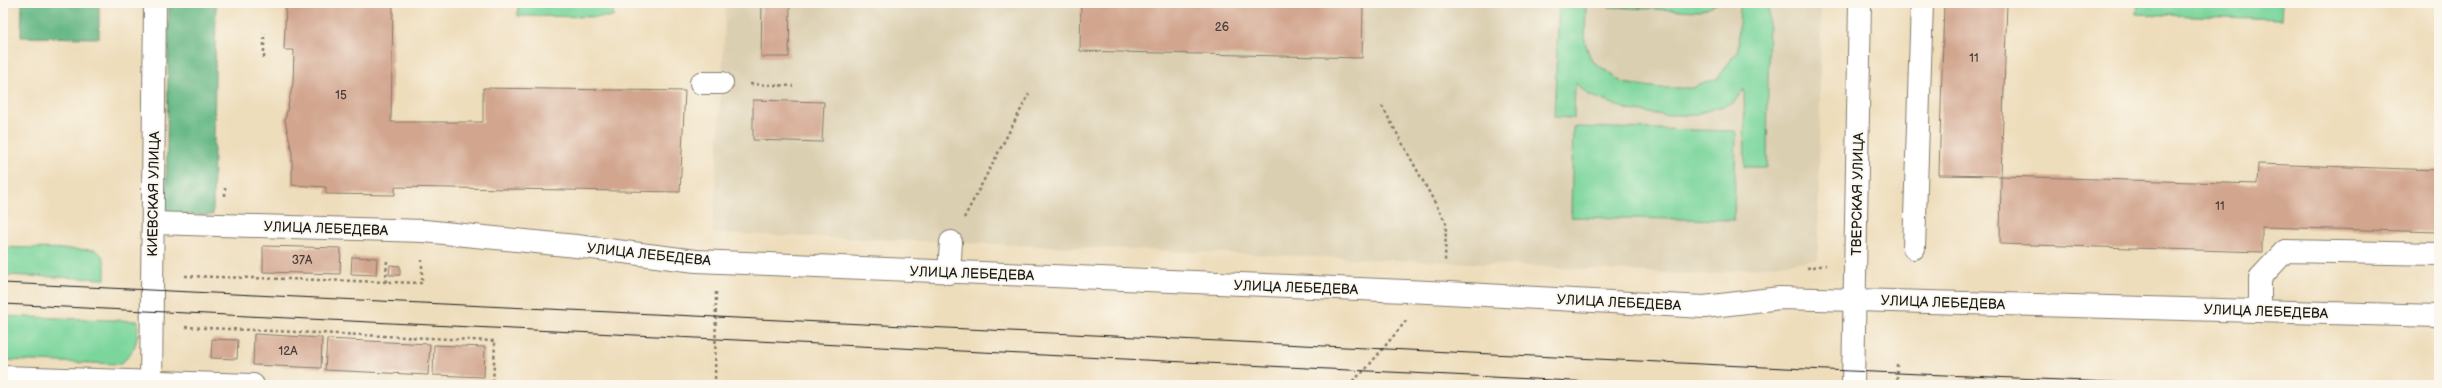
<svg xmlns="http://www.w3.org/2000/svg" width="2442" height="388" viewBox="0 0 2442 388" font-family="'Balsamiq Sans',sans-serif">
<rect width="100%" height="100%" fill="#fbf7ec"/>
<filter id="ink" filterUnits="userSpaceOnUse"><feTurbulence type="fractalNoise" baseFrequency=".025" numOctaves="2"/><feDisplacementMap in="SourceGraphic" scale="8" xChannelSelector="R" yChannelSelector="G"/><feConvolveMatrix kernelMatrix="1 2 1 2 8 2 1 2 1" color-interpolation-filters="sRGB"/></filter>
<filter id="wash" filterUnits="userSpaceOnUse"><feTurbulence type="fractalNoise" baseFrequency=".012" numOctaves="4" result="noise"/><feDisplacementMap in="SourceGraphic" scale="16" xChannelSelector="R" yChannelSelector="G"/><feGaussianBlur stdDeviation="0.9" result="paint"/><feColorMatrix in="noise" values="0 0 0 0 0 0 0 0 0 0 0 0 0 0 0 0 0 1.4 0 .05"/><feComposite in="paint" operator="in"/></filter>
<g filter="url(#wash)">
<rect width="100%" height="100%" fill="#edb"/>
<polygon fill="#dbcfb1" points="726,3 1821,3 1818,259 1706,275 1445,262 713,233"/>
<g fill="#7cd69c" stroke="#4c795c">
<polygon points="518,3 613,3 613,17 518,16"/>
<polygon points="1559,3 1586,3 1585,42 1591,60 1623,83 1660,88 1692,88 1718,78 1738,50 1740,3 1769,3 1767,167 1745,167 1744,89 1733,103 1693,115 1663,115 1629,110 1589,95 1575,83 1574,118 1554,117"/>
<polygon points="1604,3 1719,3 1699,11 1609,7"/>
<polygon points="2138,3 2283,3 2282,19 2137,14"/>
<polygon points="1573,127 1736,131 1734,220 1571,217"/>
<path d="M3,247L95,250C107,256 105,267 105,279L3,275Z"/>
<path d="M3,316L138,321C137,343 137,348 121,364L3,360Z"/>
</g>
<g fill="#65b784" stroke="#406a50">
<polygon points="22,3 99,3 99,38 21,37"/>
<polygon points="169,3 216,3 213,215 166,214"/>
</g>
<g id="blocks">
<g fill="#d2a58e">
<polygon points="295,3 393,3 391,122 483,122 483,88 685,91 680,192 395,187 395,195 326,194 326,187 292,185 292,152 285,120 293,83 294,50 284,50 286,4 295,5"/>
<polygon points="762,3 790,3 789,57 761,57"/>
<polygon points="1081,3 1363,3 1362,58 1080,51"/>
<polygon points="1944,3 2007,3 2001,176 1939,175"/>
<polygon points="753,100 824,102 822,142 753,140"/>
<polygon points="2258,164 2439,170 2439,232 2262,227 2262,252 2000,244 2001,176 2257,184"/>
<polygon points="263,246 341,248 340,274 263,272"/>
<polygon points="352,257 377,258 376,275 351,274"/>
<polygon points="390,265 400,266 400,275 389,275"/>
<polygon points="254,334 322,338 321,368 253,365"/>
<polygon points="212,339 238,340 237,359 211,358"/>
<polygon points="327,339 430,344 428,375 325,370"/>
<polygon points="434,345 485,347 484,377 433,375"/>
</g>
</g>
</g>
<g filter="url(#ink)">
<use href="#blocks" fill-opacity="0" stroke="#857c6c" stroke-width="1"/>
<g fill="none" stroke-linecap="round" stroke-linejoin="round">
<defs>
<g id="minor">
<polyline points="701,83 722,83"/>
<polyline points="153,223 424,231 576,246 696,261 1429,292 1704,307 1780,298 2439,316"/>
<polyline points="1914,248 1922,3"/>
<polyline points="949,273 951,242"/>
<polyline points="2260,311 2260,278 2285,251 2439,254"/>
<polyline points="3,377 253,385"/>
<polyline points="151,385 155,3"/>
<polyline points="1853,385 1860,3"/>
</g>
</defs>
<use href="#minor" stroke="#857c6c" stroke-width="24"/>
<g stroke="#857c6c" stroke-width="2.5" stroke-dasharray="3 3" stroke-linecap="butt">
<polyline points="264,58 264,33"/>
<polyline points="750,84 793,86"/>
<polyline points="1382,106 1446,223 1445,262"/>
<polyline points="225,196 225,188"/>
<polyline points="964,218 1029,94"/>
<polyline points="1807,268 1826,265"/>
<polyline points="185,276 422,283 422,260"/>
<polyline points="386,282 387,258"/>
<polyline points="185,327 495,341 493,385"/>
<polyline points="715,385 716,292"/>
<polyline points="1348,385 1365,370 1406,321"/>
<polyline points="1897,385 1897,362"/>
</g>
<use href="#minor" stroke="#fff" stroke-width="22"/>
<g stroke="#1c1c1c" stroke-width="1">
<polyline points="3,283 1827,370 2179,385"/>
<polyline points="3,304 1654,385"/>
</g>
</g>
</g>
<g text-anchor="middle" stroke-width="4" stroke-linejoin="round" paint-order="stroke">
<g font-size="12" fill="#4a3e38">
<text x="1222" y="31">26</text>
<text x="1974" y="62">11</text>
<text x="341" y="99">15</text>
<text x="2220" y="210">11</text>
<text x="302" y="264">37А</text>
<text x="288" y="355">12А</text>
</g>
<g font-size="14" fill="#1c1c1c" stroke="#fbf7ec">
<text transform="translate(153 194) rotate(-89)" y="5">КИЕВСКАЯ УЛИЦА</text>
<text transform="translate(1857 194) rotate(-89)" y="5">ТВЕРСКАЯ УЛИЦА</text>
<text transform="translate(326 228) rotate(2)" y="5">УЛИЦА ЛЕБЕДЕВА</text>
<text transform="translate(649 254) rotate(6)" y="5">УЛИЦА ЛЕБЕДЕВА</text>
<text transform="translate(972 273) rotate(2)" y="5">УЛИЦА ЛЕБЕДЕВА</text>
<text transform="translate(1296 287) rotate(2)" y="5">УЛИЦА ЛЕБЕДЕВА</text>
<text transform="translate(1619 302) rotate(3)" y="5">УЛИЦА ЛЕБЕДЕВА</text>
<text transform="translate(1943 302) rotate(2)" y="5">УЛИЦА ЛЕБЕДЕВА</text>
<text transform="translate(2266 311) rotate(2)" y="5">УЛИЦА ЛЕБЕДЕВА</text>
</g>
</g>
<rect width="2442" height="388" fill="none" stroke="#fbf7ec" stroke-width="16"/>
</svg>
